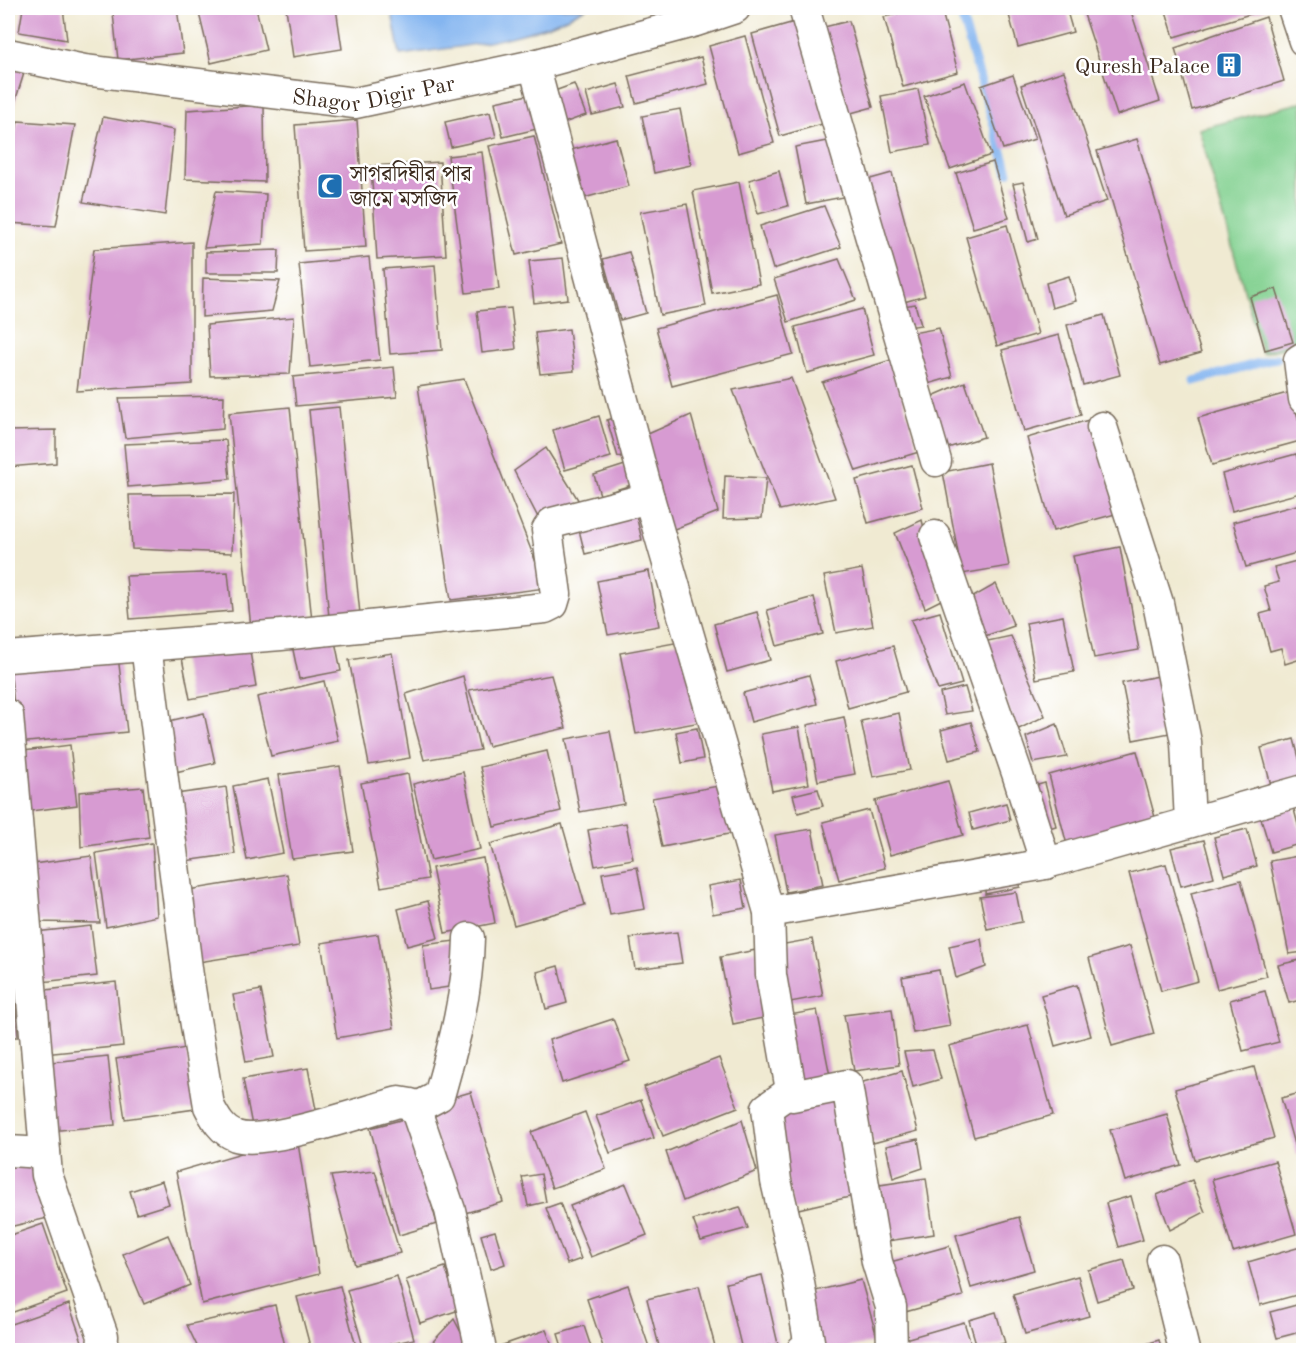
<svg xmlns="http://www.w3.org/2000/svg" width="1311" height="1358" viewBox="0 0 1311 1358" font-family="'Old Standard TT','Noto Serif Bengali',serif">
<rect width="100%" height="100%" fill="#fff"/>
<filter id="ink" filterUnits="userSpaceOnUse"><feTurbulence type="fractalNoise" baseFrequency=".0167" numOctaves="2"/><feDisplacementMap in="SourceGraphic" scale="12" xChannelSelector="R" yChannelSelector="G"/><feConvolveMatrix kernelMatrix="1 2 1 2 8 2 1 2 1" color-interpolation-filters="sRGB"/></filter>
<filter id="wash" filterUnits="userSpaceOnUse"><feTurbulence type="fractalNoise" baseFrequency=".008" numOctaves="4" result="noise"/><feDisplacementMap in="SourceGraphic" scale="24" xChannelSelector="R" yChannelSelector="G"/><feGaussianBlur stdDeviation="1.35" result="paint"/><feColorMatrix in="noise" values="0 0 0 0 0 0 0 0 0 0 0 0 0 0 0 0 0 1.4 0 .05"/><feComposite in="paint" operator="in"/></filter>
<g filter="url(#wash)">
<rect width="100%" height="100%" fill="#f0ead2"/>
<polygon fill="#81d08f" stroke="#5e7d56" stroke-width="1.5" points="1303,102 1303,343 1262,353 1199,129"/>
<path fill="#84b5f0" stroke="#607087" stroke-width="1.5" d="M391,8H586C528,41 465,46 400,55Z"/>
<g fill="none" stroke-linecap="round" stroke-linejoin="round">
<g stroke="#84b5f0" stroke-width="9">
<polyline points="959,8 1008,172"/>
<polyline points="1194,381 1277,358"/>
</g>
</g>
<g id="blocks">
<g fill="#d79bd2">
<polygon points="23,8 63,8 67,40 19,32"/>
<polygon points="177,8 183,53 118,60 113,13"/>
<polygon points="203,8 256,8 266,50 211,63 198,9"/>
<polygon points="286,8 336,8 342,49 293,57"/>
<polygon points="920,8 941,8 958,72 903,87 884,17"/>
<polygon points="1007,8 1066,8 1073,32 1018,47"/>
<polygon points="1082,8 1130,8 1160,101 1117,115"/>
<polygon points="1165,8 1270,8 1174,37"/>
<polygon points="1266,17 1284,81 1192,110 1175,48"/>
<polygon points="798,21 826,123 780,136 752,34"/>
<polygon points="849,21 873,107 840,116 816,29"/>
<polygon points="745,36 774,143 738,153 709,46"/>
<polygon points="701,57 708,84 636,103 629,76"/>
<polygon points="8,67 25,70 8,124"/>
<polygon points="1064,71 1107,201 1064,215 1021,85"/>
<polygon points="1013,75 1035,139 1003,149 981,86"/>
<polygon points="965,82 991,155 950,169 924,96"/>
<polygon points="574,84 586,115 561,124 549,93"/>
<polygon points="618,84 625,107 592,115 586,93"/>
<polygon points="918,89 930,145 892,152 881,96"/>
<polygon points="533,94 541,128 503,137 495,102"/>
<polygon points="264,105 265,182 185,179 187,110"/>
<polygon points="680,109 691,165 654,173 642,116"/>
<polygon points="490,112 496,137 451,147 445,122"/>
<polygon points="103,117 174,130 165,215 83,202"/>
<polygon points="357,120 366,247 304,251 295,125"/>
<polygon points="18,121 75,125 56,226 8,223 8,167"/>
<polygon points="534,136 561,244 516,255 489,146"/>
<polygon points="616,138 629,186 576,200 563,152"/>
<polygon points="1137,139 1201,353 1160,365 1097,151"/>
<polygon points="832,140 843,197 806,204 795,147"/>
<polygon points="482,152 499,289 466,293 448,156"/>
<polygon points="440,162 446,255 377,259 371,166"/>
<polygon points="993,162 1009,218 973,228 956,173"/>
<polygon points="779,171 788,206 758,214 749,180"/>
<polygon points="892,173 925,296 890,306 856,183"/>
<polygon points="739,182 759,284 712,293 693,191"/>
<polygon points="1023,182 1038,239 1028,242 1013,184"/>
<polygon points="216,191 266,194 263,244 204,248"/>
<polygon points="687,204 706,306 660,315 640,212"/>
<polygon points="824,206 841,247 773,269 760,226"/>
<polygon points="1007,225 1038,334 997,346 966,237"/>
<polygon points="192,242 192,384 77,391 94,249"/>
<polygon points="279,250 278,273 206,273 206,252"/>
<polygon points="629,252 646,313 620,320 603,259"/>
<polygon points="369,257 380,360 310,367 299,264"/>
<polygon points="563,258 568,299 534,303 529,261"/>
<polygon points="839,259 856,300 788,322 774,279"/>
<polygon points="435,265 442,350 390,354 383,269"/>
<polygon points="1069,276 1076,301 1052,308 1046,283"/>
<polygon points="203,278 280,281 272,311 202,317"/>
<polygon points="1276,289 1293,342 1265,350 1250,297"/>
<polygon points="777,295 793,354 672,386 656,328"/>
<polygon points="915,304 921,325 896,329 891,308"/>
<polygon points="511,308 516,349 482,353 477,311"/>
<polygon points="862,309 874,355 807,373 795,327"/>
<polygon points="1104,315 1120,375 1083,385 1067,325"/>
<polygon points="294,317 290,374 210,376 207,325"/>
<polygon points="939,328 952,377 918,387 902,335"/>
<polygon points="569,329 574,371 540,374 535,333"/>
<polygon points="1059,335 1081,415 1024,431 1002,350"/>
<polygon points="891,360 919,452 856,471 822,382"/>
<polygon points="394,367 397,397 296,406 293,377"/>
<polygon points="791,378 835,498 780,510 733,390"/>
<polygon points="464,379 546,588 451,600 418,386"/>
<polygon points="965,382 984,437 944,449 928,398"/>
<polygon points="1291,392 1304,440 1212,465 1198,418"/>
<polygon points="224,396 223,429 125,438 119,398"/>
<polygon points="290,407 312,621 251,628 229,413"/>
<polygon points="339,407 360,614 329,617 309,410"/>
<polygon points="691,415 718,512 664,533 639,438"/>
<polygon points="599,416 611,457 565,470 553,430"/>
<polygon points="621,416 632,453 618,457 607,420"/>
<polygon points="1092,419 1119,513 1053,531 1027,438"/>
<polygon points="56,430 56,463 8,467 8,431"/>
<polygon points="226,440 230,479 128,487 124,444"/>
<polygon points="546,448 582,506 543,527 514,471"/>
<polygon points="1296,454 1304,480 1304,492 1232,511 1222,474"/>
<polygon points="989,463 1009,566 962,574 943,472"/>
<polygon points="625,465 631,485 600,495 594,475"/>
<polygon points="912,465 923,508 868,523 856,480"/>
<polygon points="725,476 766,478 762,518 723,519"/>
<polygon points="234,494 232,553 132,549 129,495"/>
<polygon points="1304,503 1304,551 1246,567 1233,522"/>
<polygon points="634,507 642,540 585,554 577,522"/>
<polygon points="922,520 941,600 925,608 895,533"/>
<polygon points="1120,547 1139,650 1094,658 1073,556"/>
<polygon points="1304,559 1304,658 1285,664 1281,648 1270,651 1260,614 1271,611 1264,586 1279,582 1274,567"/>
<polygon points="862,569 873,626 836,633 824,576"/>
<polygon points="649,571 659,626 608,635 597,581"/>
<polygon points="228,572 232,611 130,619 126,576"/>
<polygon points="996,584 1014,626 982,637 966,601"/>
<polygon points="814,597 823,634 777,646 767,610"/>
<polygon points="757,612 770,660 727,672 714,624"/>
<polygon points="940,612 962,684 938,690 911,620"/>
<polygon points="1063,616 1074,672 1036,679 1026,623"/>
<polygon points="334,636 341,671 299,679 292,645"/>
<polygon points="1011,636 1045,716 1017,730 983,642"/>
<polygon points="685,641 701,722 636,734 620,653"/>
<polygon points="249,646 256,687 190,699 182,658"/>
<polygon points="893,646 906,692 848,708 836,661"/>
<polygon points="392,653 410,758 369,765 349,660"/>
<polygon points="118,656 127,732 18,743 10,667"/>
<polygon points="551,675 566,728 488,746 469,690"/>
<polygon points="809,675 817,704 751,722 743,693"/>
<polygon points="463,676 480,750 424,760 406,694"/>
<polygon points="1159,676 1170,733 1133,740 1122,683"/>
<polygon points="324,681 338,741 271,756 257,697"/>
<polygon points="965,687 972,711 945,715 940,693"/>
<polygon points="204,713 215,763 171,773 160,723"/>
<polygon points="899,713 910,770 873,777 861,721"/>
<polygon points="844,717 855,774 818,781 807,725"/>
<polygon points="971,722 980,752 949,760 941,730"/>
<polygon points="1057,724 1067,757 1033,763 1026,737"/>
<polygon points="799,727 809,784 772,791 761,734"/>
<polygon points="697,728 703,759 682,763 676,732"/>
<polygon points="610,731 624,804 580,812 566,739"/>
<polygon points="1294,739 1304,777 1271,785 1261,748"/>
<polygon points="70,745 77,805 23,812 16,752"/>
<polygon points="547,751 561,811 494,827 480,767"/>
<polygon points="1137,751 1156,821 1067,845 1049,775"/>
<polygon points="340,766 353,851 292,859 279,775"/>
<polygon points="463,772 480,849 431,860 413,784"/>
<polygon points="408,774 428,879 381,887 361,783"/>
<polygon points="268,779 283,853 247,860 233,786"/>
<polygon points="948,781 963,835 890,855 875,801"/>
<polygon points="1045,783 1056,826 1039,831 1027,788"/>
<polygon points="729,784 739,832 662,847 652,798"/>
<polygon points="143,787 149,837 81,847 79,792"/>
<polygon points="226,787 235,854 185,861 176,794"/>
<polygon points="818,789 823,806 798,813 793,795"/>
<polygon points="1006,803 1010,820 973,830 969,813"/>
<polygon points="1293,806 1303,843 1271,852 1260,815"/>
<polygon points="869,810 885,868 839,880 823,822"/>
<polygon points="626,823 633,859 595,866 588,830"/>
<polygon points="562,824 585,905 514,925 490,844"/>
<polygon points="812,829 823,885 786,892 775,835"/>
<polygon points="1247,829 1257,866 1224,875 1214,837"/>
<polygon points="1204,840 1214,877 1181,886 1171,848"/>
<polygon points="152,843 157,916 106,927 96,853"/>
<polygon points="1304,855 1304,952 1289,954 1270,861"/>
<polygon points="91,856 100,923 33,922 26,865"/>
<polygon points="483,858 495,923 445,933 432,868"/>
<polygon points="1166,864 1198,981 1161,991 1129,873"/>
<polygon points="637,867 645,909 610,915 602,873"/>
<polygon points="1022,871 1020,887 985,894 986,879"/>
<polygon points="287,874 299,946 199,962 188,890"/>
<polygon points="741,880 746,908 713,914 708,886"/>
<polygon points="1241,880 1267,976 1217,989 1191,893"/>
<polygon points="1016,892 1022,922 987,929 980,897"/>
<polygon points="8,898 12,934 8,935"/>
<polygon points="428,901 438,938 407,946 398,909"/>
<polygon points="91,926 97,976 41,982 35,932"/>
<polygon points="677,932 682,963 635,969 630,938"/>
<polygon points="378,934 394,1028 337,1038 321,943"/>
<polygon points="812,939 823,996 785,1003 774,946"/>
<polygon points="981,939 986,967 956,978 949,946"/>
<polygon points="455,941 462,985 429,990 423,945"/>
<polygon points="1130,946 1154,1034 1112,1046 1089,958"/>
<polygon points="756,950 768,1017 733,1024 720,957"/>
<polygon points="1304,959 1304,999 1289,1003 1278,965"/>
<polygon points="558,966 567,1003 546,1009 537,972"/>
<polygon points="939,970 950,1026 913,1033 902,977"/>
<polygon points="116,982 123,1046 44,1054 37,991"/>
<polygon points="1077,985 1091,1036 1055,1046 1041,995"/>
<polygon points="14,989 18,1037 8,1037 8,990"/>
<polygon points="261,990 274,1057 246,1062 233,995"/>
<polygon points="1265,991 1279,1042 1243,1051 1230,1000"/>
<polygon points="892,1009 899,1065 854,1071 844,1015"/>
<polygon points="817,1010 831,1081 798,1087 784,1016"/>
<polygon points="613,1019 630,1061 562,1083 549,1040"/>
<polygon points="1028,1025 1053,1115 974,1137 949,1046"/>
<polygon points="186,1048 195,1109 125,1119 116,1059"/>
<polygon points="933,1050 941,1079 913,1087 904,1052"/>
<polygon points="108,1056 115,1125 49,1131 42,1063"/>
<polygon points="719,1058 738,1107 663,1136 644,1087"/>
<polygon points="1254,1067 1274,1138 1195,1160 1175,1089"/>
<polygon points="308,1068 317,1115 252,1126 243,1079"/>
<polygon points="902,1071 918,1131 873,1143 856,1084"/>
<polygon points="471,1092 503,1202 458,1215 426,1105"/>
<polygon points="1304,1092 1304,1154 1297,1155 1281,1098"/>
<polygon points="836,1098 858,1195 794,1210 771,1113"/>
<polygon points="641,1100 654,1138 610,1153 596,1116"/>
<polygon points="585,1112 606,1169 552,1188 531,1132"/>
<polygon points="1167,1114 1181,1165 1125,1181 1110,1130"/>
<polygon points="408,1118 437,1224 399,1235 370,1128"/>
<polygon points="742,1120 757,1171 683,1201 666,1152"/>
<polygon points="297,1137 319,1274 202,1304 176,1172"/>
<polygon points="918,1139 923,1168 893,1178 886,1146"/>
<polygon points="35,1161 48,1218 9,1227 8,1168"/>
<polygon points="1275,1161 1296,1234 1233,1252 1212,1179"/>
<polygon points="375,1171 400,1253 355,1265 331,1176"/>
<polygon points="541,1174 546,1202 528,1206 522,1177"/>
<polygon points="926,1178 934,1234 888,1241 880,1185"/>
<polygon points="1192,1180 1205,1212 1170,1230 1157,1195"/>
<polygon points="162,1181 169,1204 137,1214 130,1191"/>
<polygon points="626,1184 647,1235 591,1257 570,1206"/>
<polygon points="1131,1196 1143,1240 1119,1247 1106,1203"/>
<polygon points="560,1203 581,1259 567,1264 546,1208"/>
<polygon points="740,1207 748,1228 701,1241 693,1220"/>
<polygon points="1019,1217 1034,1270 971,1288 956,1235"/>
<polygon points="43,1224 67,1293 8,1314 8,1236"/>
<polygon points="495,1231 505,1264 491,1269 481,1235"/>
<polygon points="168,1235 190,1285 144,1304 123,1254"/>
<polygon points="949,1246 963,1296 898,1314 883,1264"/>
<polygon points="1304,1246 1304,1293 1260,1305 1248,1262"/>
<polygon points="1124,1260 1133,1290 1097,1301 1088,1270"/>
<polygon points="445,1267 459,1310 420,1323 406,1280"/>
<polygon points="762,1275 778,1344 742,1350 726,1283"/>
<polygon points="397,1276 414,1339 364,1350 347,1290"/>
<polygon points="1078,1276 1089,1316 1025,1334 1013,1294"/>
<polygon points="861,1280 878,1341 838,1350 818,1350 803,1294"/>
<polygon points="628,1285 650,1350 604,1350 587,1299"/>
<polygon points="340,1286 357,1350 311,1350 297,1297"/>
<polygon points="699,1286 716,1350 660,1350 647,1299"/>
<polygon points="1304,1303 1304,1331 1277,1338 1270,1312"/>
<polygon points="69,1304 85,1350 9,1350 8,1325"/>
<polygon points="275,1305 286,1350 199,1350 187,1325"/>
<polygon points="996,1312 1005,1343 978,1350 969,1320"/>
<polygon points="454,1319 467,1344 460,1350 425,1350"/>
<polygon points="964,1322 973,1350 908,1350 905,1339"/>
<polygon points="584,1326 592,1350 563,1350 558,1334"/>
<polygon points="546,1330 554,1350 501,1350 500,1346"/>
<polygon points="1159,1340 1162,1350 1127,1350"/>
<polygon points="412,1342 415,1350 383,1350"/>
</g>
</g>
</g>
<g filter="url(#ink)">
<use href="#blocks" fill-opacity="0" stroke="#7a6d5d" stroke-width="1.5"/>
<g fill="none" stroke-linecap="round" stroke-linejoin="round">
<defs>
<g id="minor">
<polyline points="804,8 936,461"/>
<polyline points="1293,8 1304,41"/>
<path id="s1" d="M8,54L84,70L355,103L534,65L696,21L735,8"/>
<polyline points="534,65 649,498 769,912 771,975 792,1096 847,1085 877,1262 891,1307 892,1350"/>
<polyline points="1304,357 1299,360 1304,399"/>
<polyline points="1102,427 1158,603 1186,742 1190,822"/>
<polyline points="935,536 1017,773 1046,864"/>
<path d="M146,646L188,976L209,1106C215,1118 222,1131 236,1136C267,1146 364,1111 399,1102L411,1104L418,1116L450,1210L481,1350"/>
<polyline points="8,657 281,635 545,608 553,604 556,594 547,530 552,523 649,498"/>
<polyline points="8,715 47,1175 103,1336 102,1350"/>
<polyline points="769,912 1040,865 1304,790"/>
<polyline points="791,1091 767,1108 776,1181 797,1271 810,1347 802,1350"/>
<path d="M414,1109L439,1096C454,1044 468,992 469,938"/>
<polyline points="8,1151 45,1153"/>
<polyline points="1162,1260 1184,1350"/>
</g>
</defs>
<use href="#minor" stroke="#7a6d5d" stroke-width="33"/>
<use href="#minor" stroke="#fff" stroke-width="30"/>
</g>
</g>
<defs>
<symbol id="building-square" viewBox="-11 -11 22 22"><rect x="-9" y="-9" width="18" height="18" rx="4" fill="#1f6fb2" stroke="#fff"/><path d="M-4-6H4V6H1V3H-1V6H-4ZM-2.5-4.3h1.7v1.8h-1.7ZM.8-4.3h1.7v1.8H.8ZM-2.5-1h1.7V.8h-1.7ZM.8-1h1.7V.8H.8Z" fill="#fff"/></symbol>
<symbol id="mosque-square" viewBox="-11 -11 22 22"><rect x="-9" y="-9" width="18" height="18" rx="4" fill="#1f6fb2" stroke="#fff"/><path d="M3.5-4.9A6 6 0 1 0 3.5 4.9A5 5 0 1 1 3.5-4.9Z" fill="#fff"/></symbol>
</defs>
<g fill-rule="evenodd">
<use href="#building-square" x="1214" y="50" width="30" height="30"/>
<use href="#mosque-square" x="315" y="171" width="30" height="30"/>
</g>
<g text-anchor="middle" stroke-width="5" stroke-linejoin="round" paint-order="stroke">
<g font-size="22" fill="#3b2a1e" stroke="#fff" text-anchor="end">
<text x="1210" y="73">Quresh Palace</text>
<text x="350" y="181" text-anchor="start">সাগরদিঘীর পার<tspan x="350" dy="25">জামে মসজিদ</tspan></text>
</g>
<g font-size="22" fill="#3b2a1e" stroke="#fff">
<text dy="8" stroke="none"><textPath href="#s1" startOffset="370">Shagor Digir Par</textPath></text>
</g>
</g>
<rect width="1311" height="1358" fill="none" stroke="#fff" stroke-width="30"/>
</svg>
